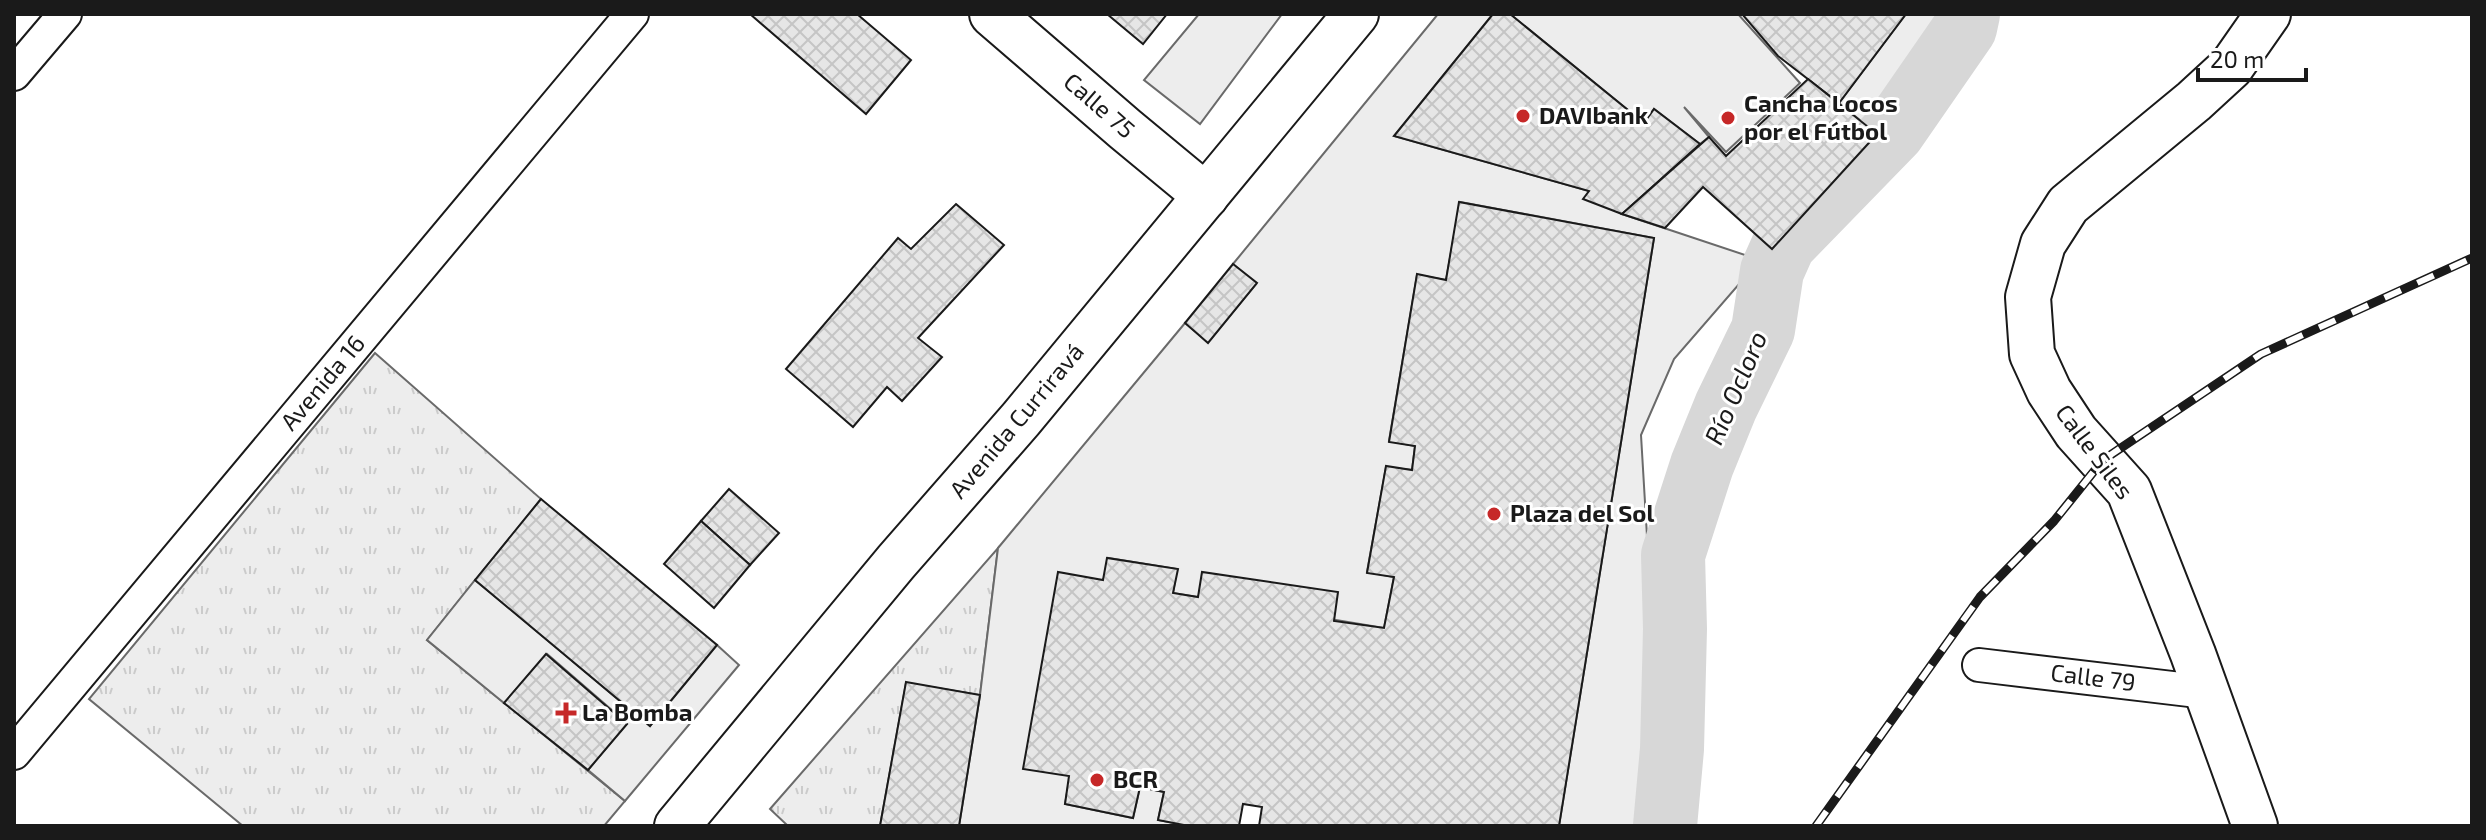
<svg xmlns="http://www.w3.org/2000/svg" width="2486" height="840" viewBox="0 0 2486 840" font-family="'Exo 2',sans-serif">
<defs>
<pattern id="grass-tufts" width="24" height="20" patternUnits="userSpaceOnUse" patternTransform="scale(2)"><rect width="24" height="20" fill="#ededed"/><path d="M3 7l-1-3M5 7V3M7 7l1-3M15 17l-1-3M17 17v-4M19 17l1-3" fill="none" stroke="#cbcbcb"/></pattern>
<pattern id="building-cross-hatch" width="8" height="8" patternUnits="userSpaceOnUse" patternTransform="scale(2)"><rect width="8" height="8" fill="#e6e6e6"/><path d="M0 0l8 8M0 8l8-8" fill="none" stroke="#c5c5c5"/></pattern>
</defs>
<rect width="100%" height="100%" fill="#fff"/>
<g fill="url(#grass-tufts)" stroke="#6a6a6a" stroke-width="2">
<polygon points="375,353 541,499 427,640 625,801 604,826 243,826 89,699"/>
<polygon points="998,548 980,695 906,683 880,826 788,826 770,809"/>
</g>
<g fill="#ededed" stroke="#6a6a6a" stroke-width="2">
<polygon points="1199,14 1282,14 1200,124 1144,80"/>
<polygon points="1438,14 1493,14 1394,136 1589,191 1622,214 1760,260 1674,359 1641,435 1649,570 1662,690 1659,826 1559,826 1654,238 1460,202 1446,280 1417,275 1389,441 1415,446 1412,470 1386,467 1367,572 1394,577 1384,628 1173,593 1177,569 1108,558 1065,804 1133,818 1140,787 1164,792 1158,820 1189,826 959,826 980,695 998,548 1185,323 1208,342 1256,284 1233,264"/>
<polygon points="1510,14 1738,14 1800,83 1726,152 1684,107 1709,137 1700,144 1654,109 1644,123"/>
<polygon points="1906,14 1939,14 1927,66 1877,134 1839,103"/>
<polygon points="475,580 650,726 717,645 739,665 625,801 588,770 627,723 547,654 504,703 427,640"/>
</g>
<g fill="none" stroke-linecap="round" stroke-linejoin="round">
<polyline stroke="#d7d7d7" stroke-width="64" points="1665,826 1672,749 1675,629 1673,555 1702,465 1726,406 1763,330 1772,271 1784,244 1893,132 1965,28 1968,14"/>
</g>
<g fill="url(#building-cross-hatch)" stroke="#1a1a1a" stroke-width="2">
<polygon points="750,14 857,14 911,60 866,114"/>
<polygon points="1107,14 1167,14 1143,44"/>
<polygon points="1493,14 1510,14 1644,123 1654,109 1700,144 1622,214 1583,199 1589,191 1394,136"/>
<polygon points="1742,14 1906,14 1839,103 1778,56"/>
<polygon points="1808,79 1877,134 1772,249 1703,187 1665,228 1622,214 1709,137 1726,156"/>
<polygon points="1459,202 1654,238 1559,826 1259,826 1262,807 1243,804 1239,826 1189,826 1158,820 1164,792 1140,787 1133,818 1065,804 1069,776 1023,769 1058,572 1103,580 1107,558 1178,569 1173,593 1198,597 1202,572 1338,592 1334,621 1384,628 1394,577 1367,573 1386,466 1412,470 1415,446 1389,442 1417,274 1446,280"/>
<polygon points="956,204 1004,245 918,338 942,357 902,401 887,387 853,427 786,369 898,238 911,249"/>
<polygon points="1233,264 1257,283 1208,343 1185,323"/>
<polygon points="729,489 779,533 750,565 701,521"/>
<polygon points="541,499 717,645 650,726 475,580"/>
<polygon points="701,521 750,565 714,608 664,564"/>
<polygon points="546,654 627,724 588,770 504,703"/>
<polygon points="906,682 980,695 959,826 880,826"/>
</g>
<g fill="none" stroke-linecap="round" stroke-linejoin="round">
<defs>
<g id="street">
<polyline points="14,74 65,14"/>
<polyline points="1979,665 2206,692"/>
<polyline points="14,753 632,14"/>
</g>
<g id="secondary">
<polyline points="992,14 1125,129 1206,196"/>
<polyline points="2255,826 2193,654 2129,491 2076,432 2049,391 2032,354 2028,297 2043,244 2068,205 2194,101 2231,67 2268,14"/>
</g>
<polyline id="highway" points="677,826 896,562 1021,419 1356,14"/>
</defs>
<use href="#street" stroke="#1a1a1a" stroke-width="36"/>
<use href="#secondary" stroke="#1a1a1a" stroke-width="48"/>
<use href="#highway" stroke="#1a1a1a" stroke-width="48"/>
<use href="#street" stroke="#fff" stroke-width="32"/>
<use href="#secondary" stroke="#fff" stroke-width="44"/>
<use href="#highway" stroke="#fff" stroke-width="44"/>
<defs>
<polyline id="rail" points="1816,826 1980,597 2054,521 2103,460 2261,354 2472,258"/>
</defs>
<use href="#rail" stroke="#1a1a1a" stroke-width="9"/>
<use href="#rail" stroke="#fff" stroke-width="6" stroke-dasharray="18" stroke-linecap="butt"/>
</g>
<g fill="#c62828" stroke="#fff" stroke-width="3">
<circle cx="1523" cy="116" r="8"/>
<circle cx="1728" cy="118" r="8"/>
<circle cx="1494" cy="514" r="8"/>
<path d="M562 701h8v8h8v8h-8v8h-8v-8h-8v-8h8z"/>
<circle cx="1097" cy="780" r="8"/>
</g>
<g text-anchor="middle" stroke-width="6" stroke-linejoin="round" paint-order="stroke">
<g font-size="24" font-weight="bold" fill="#1a1a1a" stroke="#fff" text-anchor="start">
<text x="1744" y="112">Cancha Locos<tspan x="1744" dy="28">por el Fútbol</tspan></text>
<text x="1539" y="124">DAVIbank</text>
<text x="1510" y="522">Plaza del Sol</text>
<text x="582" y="721">La Bomba</text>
<text x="1113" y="788">BCR</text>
</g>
<g font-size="24" fill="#1a1a1a" stroke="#fff">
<text transform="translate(1099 106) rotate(41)" y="8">Calle 75</text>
<text transform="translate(323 383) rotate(-50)" y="8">Avenida 16</text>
<text transform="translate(1017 421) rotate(-50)" y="8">Avenida Curriravá</text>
<text transform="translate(2094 452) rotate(53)" y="8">Calle Siles</text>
<text transform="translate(2093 678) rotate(7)" y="8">Calle 79</text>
</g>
<g font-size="26" font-style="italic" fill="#1a1a1a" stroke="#fff">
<text transform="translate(1736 388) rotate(-67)" y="9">Río Ocloro</text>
</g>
</g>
<rect width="2486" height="840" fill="none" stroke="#1a1a1a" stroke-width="32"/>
<path d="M2198 68v12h108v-12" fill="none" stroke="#1a1a1a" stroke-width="4"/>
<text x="2210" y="68" font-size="24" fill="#1a1a1a" stroke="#ffffff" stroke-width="6" paint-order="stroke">20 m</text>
</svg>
